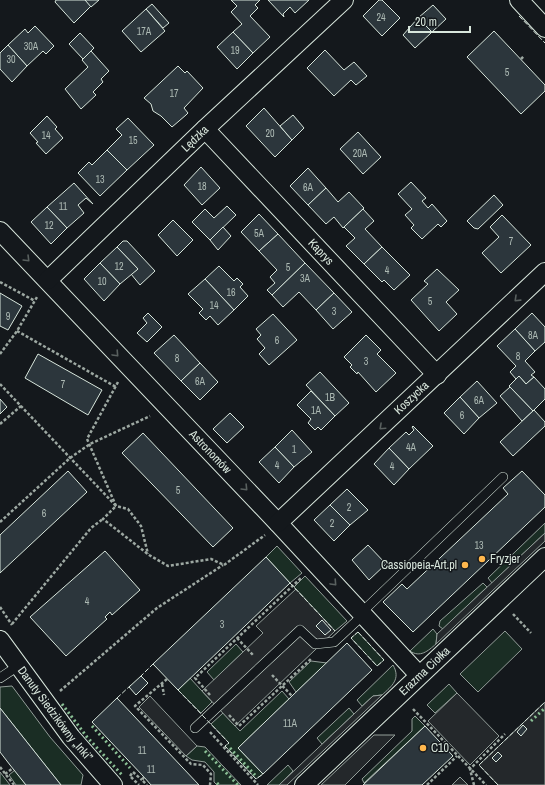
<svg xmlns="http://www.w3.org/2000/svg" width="545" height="785" viewBox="0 0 545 785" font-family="'Archivo Narrow',sans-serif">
<rect width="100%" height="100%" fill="#14181c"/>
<g fill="#1a2d24" stroke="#939e99">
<polygon points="545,523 545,533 492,583 488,578"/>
<polygon points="277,546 302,573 290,583 266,557"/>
<polygon points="305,576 347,621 335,631 294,587"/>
<polygon points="483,583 487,587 443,629 439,626 440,621"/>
<path d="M433,629L437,634L436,644C428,651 420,658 410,651Z"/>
<polygon points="505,631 522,649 478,692 460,674"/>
<polygon points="358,632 384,660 377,666 351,638"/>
<polygon points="236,644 243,652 214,680 207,672"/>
<polygon points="311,661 327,663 296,692 289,682"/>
<path d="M393,665C401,679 392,686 382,695L373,696L362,706L357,700Z"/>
<polygon points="190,678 212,702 201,713 178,690"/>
<polygon points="449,684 457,693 435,713 427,705"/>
<polygon points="12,686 50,737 83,775 81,785 61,785 0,708 0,687"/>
<polygon points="282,691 289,699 238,748 263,774 256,779 225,746 229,743 211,724 223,713 240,731"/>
<polygon points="349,708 354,714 322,744 317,738"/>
<polygon points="415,716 425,726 364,783 362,779 412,731 412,719"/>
<polygon points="197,746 205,747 241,785 217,785 214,782 214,772 205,762 192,760 186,756"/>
<polygon points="288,765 293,771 279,785 267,785"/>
<polygon points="15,770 26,785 16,785 9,775"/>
<polygon points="0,772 10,785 0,785"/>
</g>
<g fill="#24282b" stroke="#939e99">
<polygon points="545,533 545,541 436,644 437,634"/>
<polygon points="296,589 335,631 235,726 202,691 263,633 256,626"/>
<polygon points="457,693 499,736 470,765 428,721"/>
<polygon points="382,695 287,785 279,785 373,696"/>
<polygon points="150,696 197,746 186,756 139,707"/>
<polygon points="545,702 545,785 498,785 479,765"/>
<polygon points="374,735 395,735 345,785 321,785"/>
<polygon points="460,777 468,785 452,785"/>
</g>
<g fill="#2c363c" stroke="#d8e6dc">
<polygon points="56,0 85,0 91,6 74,23 55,2"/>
<polygon points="85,0 99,0 91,7"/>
<polygon points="231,0 260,0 255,5 258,8 250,16 270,37 253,53 233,32 242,24 231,12 237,6"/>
<polygon points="268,0 309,0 295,13 290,7 283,14 284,17"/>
<polygon points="379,0 382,0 400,18 382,36 363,16"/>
<polygon points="152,4 169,23 163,28 146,9"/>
<polygon points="433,5 446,19 432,32 418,18"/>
<polygon points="146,9 165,31 141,52 122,31"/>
<polygon points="418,18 432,32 415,48 403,35"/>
<polygon points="35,26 54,46 46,54 43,51 27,66 8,45 25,29 28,33"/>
<polygon points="494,31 545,85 545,91 521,114 467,57"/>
<polygon points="233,32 253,53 237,69 217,47"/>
<polygon points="80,33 94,48 83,59 69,44"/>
<polygon points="8,45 27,66 12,82 0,69 0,53"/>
<polygon points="325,50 344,70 354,62 367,76 356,85 351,80 334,96 307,68"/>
<polygon points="91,51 109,71 101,79 103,82 93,92 96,95 81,109 65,89 88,67 82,60"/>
<polygon points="178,66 185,73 187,71 203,88 184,108 188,113 186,115 172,127 161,116 153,111 151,104 144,98"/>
<polygon points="264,108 292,140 275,157 246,126"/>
<polygon points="293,115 304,128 292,140 280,126"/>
<polygon points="47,116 57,127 55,129 63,138 46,154 36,143 38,142 30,133"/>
<polygon points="128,118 154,145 127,170 107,150 122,135 116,129"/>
<polygon points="358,132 381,157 363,174 340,149"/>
<polygon points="107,150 127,170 100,196 78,173 89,162 92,165"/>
<polygon points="201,167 220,188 202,205 184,185"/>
<polygon points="308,168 326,188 308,205 290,186"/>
<polygon points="411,182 426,198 422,201 428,208 432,204 447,221 441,227 438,224 422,239 411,228 414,225 405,215 412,209 398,194"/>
<polygon points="74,183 93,204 86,198 78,205 84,213 67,228 47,207"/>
<polygon points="326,188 338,202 349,192 364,208 343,228 334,217 326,224 308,205"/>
<polygon points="494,195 503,205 478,229 474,228 467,221"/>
<polygon points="227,206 236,215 210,240 192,222 205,209 214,218"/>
<polygon points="47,207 67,228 51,244 31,222"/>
<polygon points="363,209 374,221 365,229 382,247 364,264 346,246 355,238 344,227"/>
<polygon points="259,214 278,234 259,251 241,232"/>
<polygon points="502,215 531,245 501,273 482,253 499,237 490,227"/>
<polygon points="173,220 193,240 177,256 158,235"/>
<polygon points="223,227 231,236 218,250 210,240"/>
<polygon points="278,234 305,263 272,295 267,290 275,283 270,277 277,270 259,251"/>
<polygon points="123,241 127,241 155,271 140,285 131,274 138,269 117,247"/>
<polygon points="117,247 138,269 120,284 100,263"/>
<polygon points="382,247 410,275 394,290 384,280 382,282 364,264"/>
<polygon points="100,263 120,284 104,301 84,279"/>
<polygon points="305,263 334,293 316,310 299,292 283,307 272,295"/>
<polygon points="219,266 234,281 237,278 243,284 240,287 248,296 234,310 205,279"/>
<polygon points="437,269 459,290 446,302 457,314 439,331 411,300 428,284 424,281"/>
<polygon points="205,279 234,310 218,325 210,316 206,320 199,313 203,309 188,294"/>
<polygon points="0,293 22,306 8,330 0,326"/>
<polygon points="334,293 352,312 333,329 316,310"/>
<polygon points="148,313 162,327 147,342 137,333 147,323 143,318"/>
<polygon points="532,313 545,327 545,342 535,351 515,329"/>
<polygon points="273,314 297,340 269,365 259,354 265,348 257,339 261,335 256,329"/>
<polygon points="515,329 535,351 525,361 535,372 531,375 534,377 526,384 519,376 516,379 510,372 516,366 497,346"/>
<polygon points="174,335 200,363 181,381 154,353"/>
<polygon points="366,335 381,350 377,354 396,373 376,392 358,372 357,374 350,367 352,365 344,357"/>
<polygon points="38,354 102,390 88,415 25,378"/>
<polygon points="200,363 218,382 200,400 181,381"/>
<polygon points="320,372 349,403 335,416 306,385"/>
<polygon points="519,376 526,384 534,377 545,389 545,399 533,411 509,386"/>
<polygon points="477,381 497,403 479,418 460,397"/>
<polygon points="510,387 533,411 522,421 500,396"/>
<polygon points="311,391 335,416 321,430 318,427 315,430 308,423 311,419 297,405"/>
<polygon points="460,397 479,418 464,434 444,413"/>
<polygon points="0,399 7,407 0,414"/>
<polygon points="534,410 545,422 545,426 513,456 500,442"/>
<polygon points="230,413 244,427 227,443 213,429"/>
<polygon points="413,426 433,446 409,469 389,448 406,432 409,435 414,430 412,427"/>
<polygon points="292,430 312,452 294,467 275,447"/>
<polygon points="143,433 233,528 213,547 122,453"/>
<polygon points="275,447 294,467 279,483 259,462"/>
<polygon points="389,448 409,469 394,485 374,464"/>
<polygon points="68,471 87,492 0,573 0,535"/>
<polygon points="522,471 545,495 545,507 413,632 383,602 402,584 407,589 508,494 503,488"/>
<polygon points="347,489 368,510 350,525 330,505"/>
<polygon points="330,505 350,525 334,541 314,520"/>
<polygon points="368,545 386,564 369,580 352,560"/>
<polygon points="105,551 140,590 112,615 110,612 105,617 107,619 66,656 30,617"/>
<polygon points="266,557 290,583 178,690 153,664"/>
<polygon points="322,620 331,630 325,635 316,626"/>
<polygon points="347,643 372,670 263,774 238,748"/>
<polygon points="141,676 148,683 136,695 129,687"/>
<polygon points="117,698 199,785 151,785 144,777 92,722"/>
<polygon points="0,708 61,785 26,785 10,765 0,752"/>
<polygon points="523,725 527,729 521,736 517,732"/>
<polygon points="425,726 453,756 422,785 363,785"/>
<polygon points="498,752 502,756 496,762 492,758"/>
</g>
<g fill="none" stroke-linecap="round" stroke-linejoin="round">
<defs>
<g id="lane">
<polyline points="361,613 503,477"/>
<polyline points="0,678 18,666"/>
<polyline points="195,728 300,630 315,644 334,642 363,615"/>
</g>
<g id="street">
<polyline points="519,0 545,28"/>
<path id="s1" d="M205,129L437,375"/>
<path id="s2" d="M0,231L278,523L419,675"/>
<path id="s3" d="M48,280L205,129L344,0"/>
<path id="s4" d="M278,523L545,272"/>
<path id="s5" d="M0,640L71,737L113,785"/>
<path id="s6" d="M304,785L545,557"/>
</g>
</defs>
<use href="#lane" stroke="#d8e6dc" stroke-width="10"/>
<use href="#street" stroke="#d8e6dc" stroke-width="20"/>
<g stroke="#9da8a2" stroke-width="2.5" stroke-dasharray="3 2" stroke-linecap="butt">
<polyline points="521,59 524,56"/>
<polyline points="0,282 35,301"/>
<polyline points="17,331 116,387"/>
<polyline points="0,354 17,331 37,297"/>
<polyline points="118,382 87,439 116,506 128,509 141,526 148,554"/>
<polyline points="0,384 116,506 103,519 149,555 168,566 211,559 224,565 265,535"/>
<polyline points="0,424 21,406"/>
<polyline points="0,522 70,458 90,444 150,416"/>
<polyline points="0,607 12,625"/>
<polyline points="513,614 531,633"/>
<polyline points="12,624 91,528 103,519"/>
<polyline points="237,638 253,655"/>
<polyline points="272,675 292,696"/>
<polyline points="167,679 135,706 191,764 203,765 211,774 210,785"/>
<polyline points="162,684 164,695"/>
<polyline points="60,691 157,608 223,565"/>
<polyline points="210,695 195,678 302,577"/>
<polyline points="413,709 486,785"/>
<polyline points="229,715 239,726 312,658"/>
<polyline points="210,732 258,785"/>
<polyline points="0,767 14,785"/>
<polyline points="5,774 13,768"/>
<polyline points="130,776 133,772 142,780"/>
<polyline points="131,777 139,785"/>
<polyline points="144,777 142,780 147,785"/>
<polyline points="427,785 457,756"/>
<polyline points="474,785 470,769 505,734"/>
</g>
<use href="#lane" stroke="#14181c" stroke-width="9"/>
<use href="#street" stroke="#14181c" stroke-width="18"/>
<g stroke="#8ac095" stroke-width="3" stroke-dasharray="2 3" stroke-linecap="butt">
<polyline points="62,704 87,737 123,776"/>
<polyline points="531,721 545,708"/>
<polyline points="92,726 130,768"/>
<polyline points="230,748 255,775"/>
<polyline points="205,751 238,785"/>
<polyline points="217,783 219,785"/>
</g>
<g stroke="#d8e6dc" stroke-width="1" stroke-dasharray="5 2" stroke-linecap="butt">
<polyline points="519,16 545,43"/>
<polyline points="290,583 335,631"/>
<polygon points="358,632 384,660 377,666 351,638"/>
<polyline points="140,677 153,664"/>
<polyline points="178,690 229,743 225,746 256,779 263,774"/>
<polyline points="117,698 131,685"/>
<polyline points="498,785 479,765 545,702"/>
</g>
</g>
<defs><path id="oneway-chevron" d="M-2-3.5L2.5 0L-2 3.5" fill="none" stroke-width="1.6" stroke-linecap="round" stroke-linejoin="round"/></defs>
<g stroke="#59605f">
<use href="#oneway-chevron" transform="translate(27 259) rotate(45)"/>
<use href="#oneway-chevron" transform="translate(517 299) rotate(136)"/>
<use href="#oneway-chevron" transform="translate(116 354) rotate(47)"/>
<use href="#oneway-chevron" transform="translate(382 427) rotate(137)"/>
<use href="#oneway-chevron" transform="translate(245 488) rotate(46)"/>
<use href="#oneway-chevron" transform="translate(334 583) rotate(47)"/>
</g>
<g fill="#ffb74d" stroke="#14181c" stroke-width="1.5">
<circle cx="482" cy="559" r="4"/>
<circle cx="465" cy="565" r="4"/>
<circle cx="423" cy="748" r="4"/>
</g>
<g text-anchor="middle" stroke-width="3" stroke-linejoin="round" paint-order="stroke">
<g font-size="10" fill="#adbab4">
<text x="381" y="21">24</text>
<text x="144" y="35">17A</text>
<text x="31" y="50">30A</text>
<text x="235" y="54">19</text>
<text x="11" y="63">30</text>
<text x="507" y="76">5</text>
<text x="174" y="97">17</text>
<text x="270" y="137">20</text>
<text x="46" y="139">14</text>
<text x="133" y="144">15</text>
<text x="360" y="157">20A</text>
<text x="100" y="183">13</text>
<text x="202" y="190">18</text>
<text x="308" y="191">6A</text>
<text x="63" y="210">11</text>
<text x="49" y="229">12</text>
<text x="259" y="237">5A</text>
<text x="511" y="245">7</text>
<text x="119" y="270">12</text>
<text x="288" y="271">5</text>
<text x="387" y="274">4</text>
<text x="305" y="282">3A</text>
<text x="102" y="285">10</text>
<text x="231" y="296">16</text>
<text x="430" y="305">5</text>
<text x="214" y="309">14</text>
<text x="334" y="315">3</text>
<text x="8" y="320">9</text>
<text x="533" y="339">8A</text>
<text x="277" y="344">6</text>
<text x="518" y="360">8</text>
<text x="177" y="362">8</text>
<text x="366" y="365">3</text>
<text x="200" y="385">6A</text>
<text x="63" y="388">7</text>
<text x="330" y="401">1B</text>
<text x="479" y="404">6A</text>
<text x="316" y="414">1A</text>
<text x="462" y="419">6</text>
<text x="411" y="451">4A</text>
<text x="294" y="453">1</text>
<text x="277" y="469">4</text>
<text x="392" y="470">4</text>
<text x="178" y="494">5</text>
<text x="349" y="511">2</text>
<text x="44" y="517">6</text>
<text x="332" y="527">2</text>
<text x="479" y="549">13</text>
<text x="87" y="605">4</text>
<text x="222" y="628">3</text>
<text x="290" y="727">11A</text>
<text x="142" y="754">11</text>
<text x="151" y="773">11</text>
</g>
<g font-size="12" fill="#d8e6dc" stroke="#14181c">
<text dy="4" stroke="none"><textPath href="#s3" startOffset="204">Lędzka</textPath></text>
<text dy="4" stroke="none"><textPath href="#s1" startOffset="169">Kaprys</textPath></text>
<text dy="4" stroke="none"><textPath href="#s4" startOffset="183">Koszycka</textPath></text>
<text dy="4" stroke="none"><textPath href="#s2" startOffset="305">Astronomów</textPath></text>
<text dy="4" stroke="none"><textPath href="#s6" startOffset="166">Erazma Ciołka</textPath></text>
<text dy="4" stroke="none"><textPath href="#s5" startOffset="92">Danuty Siedzikówny „Inki”</textPath></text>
</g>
<g font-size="12" fill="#d8e6dc" stroke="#14181c" text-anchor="start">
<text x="490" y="563">Fryzjer</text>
<text x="457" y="569" text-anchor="end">Cassiopeia-Art.pl</text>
<text x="431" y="752">C10</text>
</g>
</g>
<path d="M409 26v6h61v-6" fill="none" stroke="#d8e6dc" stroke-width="2"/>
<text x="415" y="26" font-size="12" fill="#d8e6dc" stroke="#14181c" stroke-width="3" paint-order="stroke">20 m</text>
</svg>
